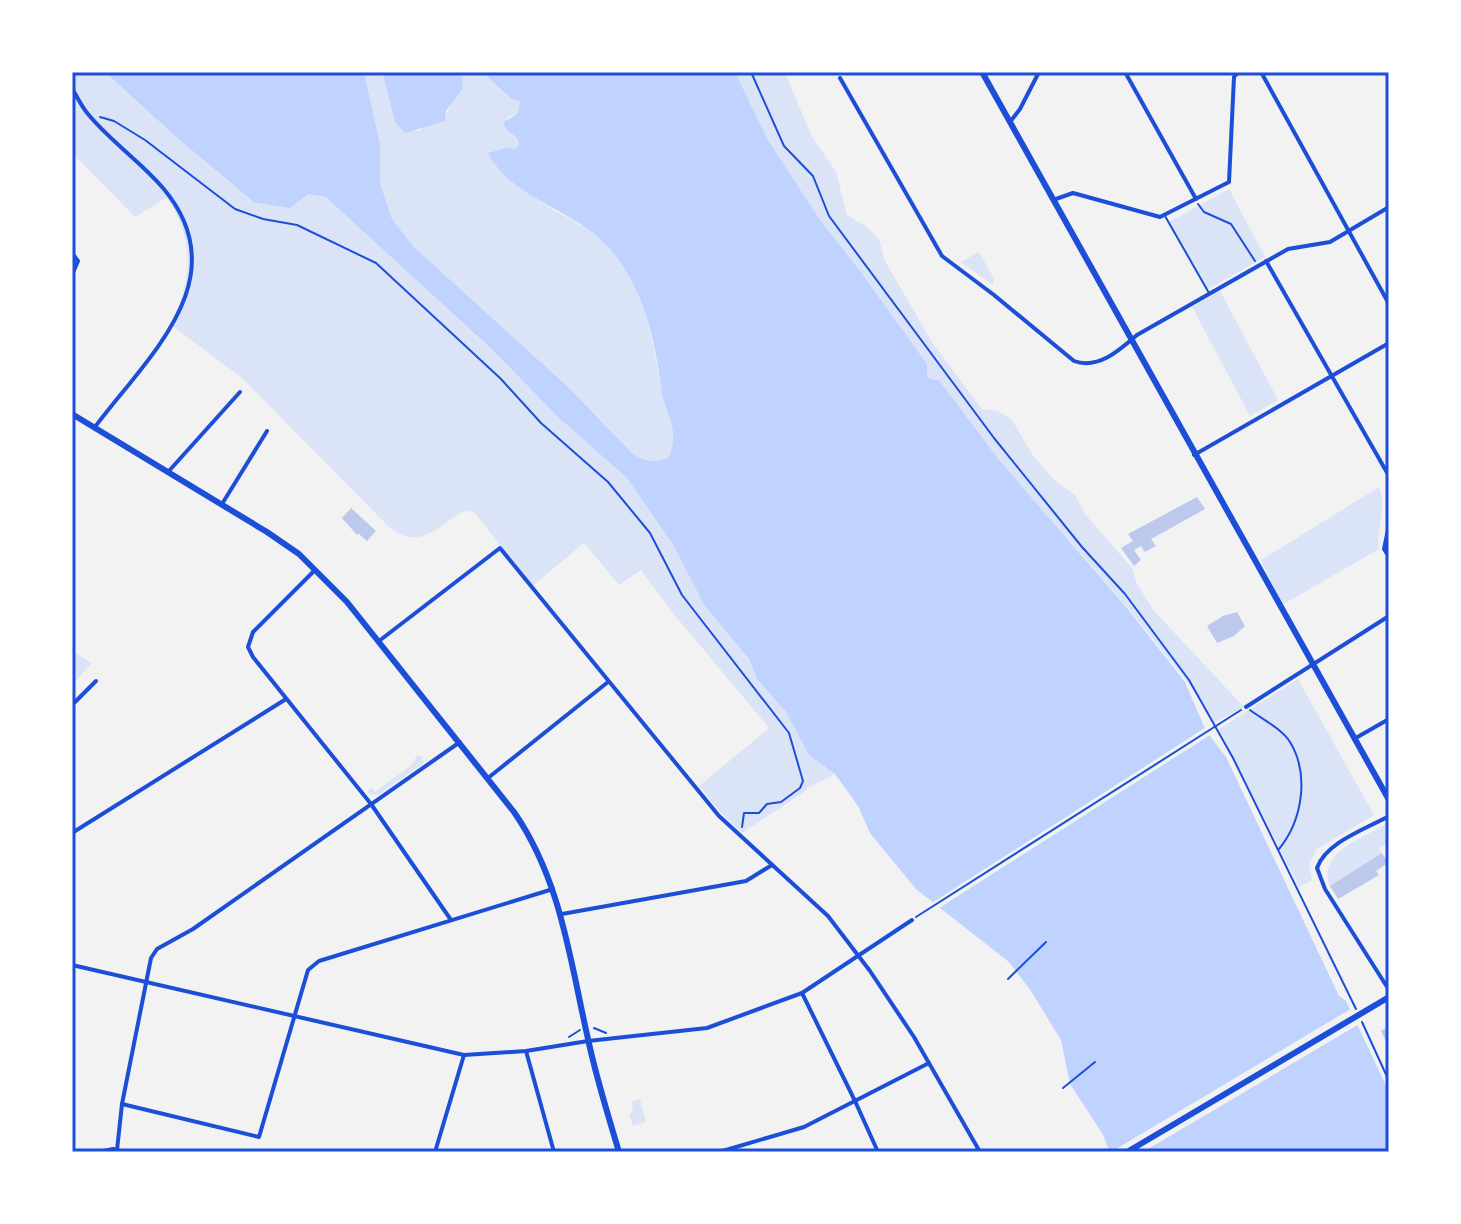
<svg xmlns="http://www.w3.org/2000/svg" width="1461" height="1224" viewBox="0 0 1461 1224" font-family="Karla,sans-serif">
<rect width="100%" height="100%" fill="#f2f2f2"/>
<g fill="#dbe4f7">
<path d="M72,72H105L175,136L252,202L297,201L308,194L326,197L348,216L489,348L559,418L627,478L674,546L704,605L749,659L757,679L786,712L809,755L835,774L808,788L806,786L807,790L742,833L720,812L699,786L769,728L672,612L641,570L619,585L584,543L531,587L476,514L470,511L462,512C435,529 417,551 388,526L242,378L170,324C193,285 195,235 166,198L135,217L72,153Z"/>
<path d="M364,72H382L395,122L418,131L427,125L444,121L463,74L461,72H482L512,98L520,100L518,113L508,117L505,128L518,139L519,145L515,149L509,147L489,153C503,167 517,183 533,196C558,216 591,225 613,251C647,291 653,344 662,394C666,422 681,427 669,458C654,465 647,462 633,454L567,386L413,246L392,219L380,183V144Z"/>
<polygon points="735,72 785,72 811,135 836,172 847,215 867,227 879,239 885,261 932,342 982,409 998,411 1012,420 1032,454 1054,480 1075,495 1085,514 1132,568 1137,584 1154,611 1244,707 1214,723 1189,684 1128,608 1000,461 939,380 930,379 927,375 927,364 861,272 820,220 768,140"/>
<polygon points="1229,189 1265,257 1208,289 1169,222"/>
<polygon points="979,252 994,279 993,285 960,262"/>
<polygon points="1220,291 1278,400 1250,416 1192,307"/>
<path d="M1379,487C1388,509 1376,527 1379,549L1282,605L1261,560Z"/>
<polygon points="72,651 92,663 72,685"/>
<polygon points="1298,679 1374,815 1317,849 1309,864 1312,880 1299,887 1219,729"/>
<polygon points="417,755 422,757 424,763 378,795 367,793 371,787 375,792 412,765"/>
<path d="M1385,825L1389,826V841L1379,848L1382,853L1330,886C1317,852 1363,838 1385,825Z"/>
<polygon points="640,1099 646,1122 633,1126 629,1114 633,1112 631,1102"/>
</g>
<g fill="#bfd3fe">
<path d="M105,72H364L380,144V183L392,219L413,246L567,386L633,454C647,462 654,464 669,457C681,426 664,417 661,387C654,331 638,265 589,230C555,205 508,192 488,153L509,147L515,149L519,145L518,139L505,128L504,122L518,113L520,101L512,99L482,72H735L768,140L820,220L861,272L927,364V375L930,379L939,380L1000,461L1127,608L1185,682L1206,731L1226,757L1339,996L1346,1001L1389,1092V1152H1110L1102,1133L1070,1084L1061,1040L1031,991L1009,962L916,889L870,833L858,806L835,774L809,755L786,712L757,679L749,659L704,605L674,546L627,478L559,418L489,347L326,197L308,194L290,208L253,202L175,136Z"/>
<polygon points="382,72 461,72 463,88 446,111 445,121 405,133 395,122"/>
</g>
<g fill="#f2f2f2">
<polygon points="1208,726 1213,733 936,910 930,904"/>
<polygon points="1354,1007 1361,1023 1143,1152 1111,1152"/>
</g>
<g fill="#bdc9ec">
<polygon points="1197,497 1205,509 1151,539 1156,546 1145,552 1141,546 1134,550 1141,560 1134,566 1121,548 1133,541 1128,534"/>
<polygon points="351,508 376,531 367,541 358,533 357,535 342,518"/>
<polygon points="1237,612 1245,626 1234,636 1217,643 1207,626 1223,616"/>
<polygon points="1382,853 1388,863 1376,871 1379,875 1338,899 1330,886"/>
<polygon points="1389,1026 1389,1048 1381,1031"/>
</g>
<g fill="none" stroke-linecap="round" stroke-linejoin="round">
<g stroke="#1d4ed8" stroke-width="2">
<polyline points="751,72 784,146 813,176 829,216 994,438 1082,547 1125,594 1189,680 1233,758 1356,1009"/>
<polyline points="100,117 114,121 145,140 235,209 263,219 297,225 376,263 501,379 541,423 608,482 650,533 682,595 789,733 803,781 800,788 781,802 767,804 759,813 744,813 742,827"/>
<polyline points="1198,204 1204,212 1231,224 1255,261"/>
<path d="M1250,710C1262,719 1282,729 1290,742C1310,775 1302,821 1279,849"/>
<polyline points="916,917 1241,710"/>
<polyline points="1008,979 1046,942"/>
<polyline points="1362,1022 1389,1081"/>
<polyline points="594,1028 606,1033"/>
<polyline points="569,1037 580,1030"/>
<polyline points="1063,1088 1095,1062"/>
</g>
<polyline stroke="#1d4ed8" stroke-width="2" points="1165,216 1209,293"/>
<g stroke="#1d4ed8" stroke-width="4">
<polyline points="1125,72 1196,199"/>
<polyline points="1261,72 1389,304"/>
<path d="M840,78L942,256L994,295L1074,361C1098,370 1120,350 1137,335L1288,249L1330,242L1389,207"/>
<path d="M72,88C77,97 82,107 88,114C110,141 140,161 163,188C239,278 148,356 95,427"/>
<polyline points="1010,122 1020,109 1039,72"/>
<polyline points="1053,200 1073,193 1160,217 1229,182 1234,77 1238,72"/>
<polyline points="72,253 78,261 72,275"/>
<polyline points="1266,261 1389,476"/>
<polyline points="1194,455 1389,343"/>
<polyline points="168,472 240,392"/>
<polyline points="222,504 267,431"/>
<polyline points="1389,525 1384,549 1389,557"/>
<polyline points="314,571 253,632 248,647 253,657 371,804 451,920"/>
<polyline points="379,641 500,548 719,816 828,916 870,971 914,1037 980,1152"/>
<polyline points="72,705 96,681"/>
<polyline points="1246,707 1389,616"/>
<polyline points="1354,739 1389,719"/>
<polyline points="488,778 608,682"/>
<path d="M1389,816C1366,829 1326,842 1317,868L1325,889L1389,990"/>
<polyline points="72,833 286,699"/>
<polyline points="562,914 746,881 772,865"/>
<polyline points="72,965 464,1055 526,1051 588,1041 707,1028 802,993 912,920"/>
<polyline points="802,993 855,1101 878,1152"/>
<polyline points="526,1051 554,1152"/>
<polyline points="122,1104 259,1137 308,970 319,961 553,889"/>
<polyline points="117,1150 122,1104 151,958 157,949 193,929 460,742"/>
<polyline points="435,1152 464,1055"/>
<polyline points="719,1152 804,1127 929,1063"/>
</g>
<g stroke="#1d4ed8" stroke-width="6">
<polyline points="982,72 1389,800"/>
<path d="M72,414L267,532L299,554L347,602L514,812C561,880 570,960 588,1039C596,1077 608,1115 619,1152"/>
<polyline points="104,1152 113,1150 120,1152"/>
</g>
<polyline stroke="#1d4ed8" stroke-width="6" points="1127,1152 1389,997"/>
</g>
<rect width="1461" height="1224" fill="none" stroke="#ffffff" stroke-width="148"/>
<rect x="74" y="74" width="1313" height="1076" fill="none" stroke="#1d4ed8" stroke-width="3"/>
</svg>
